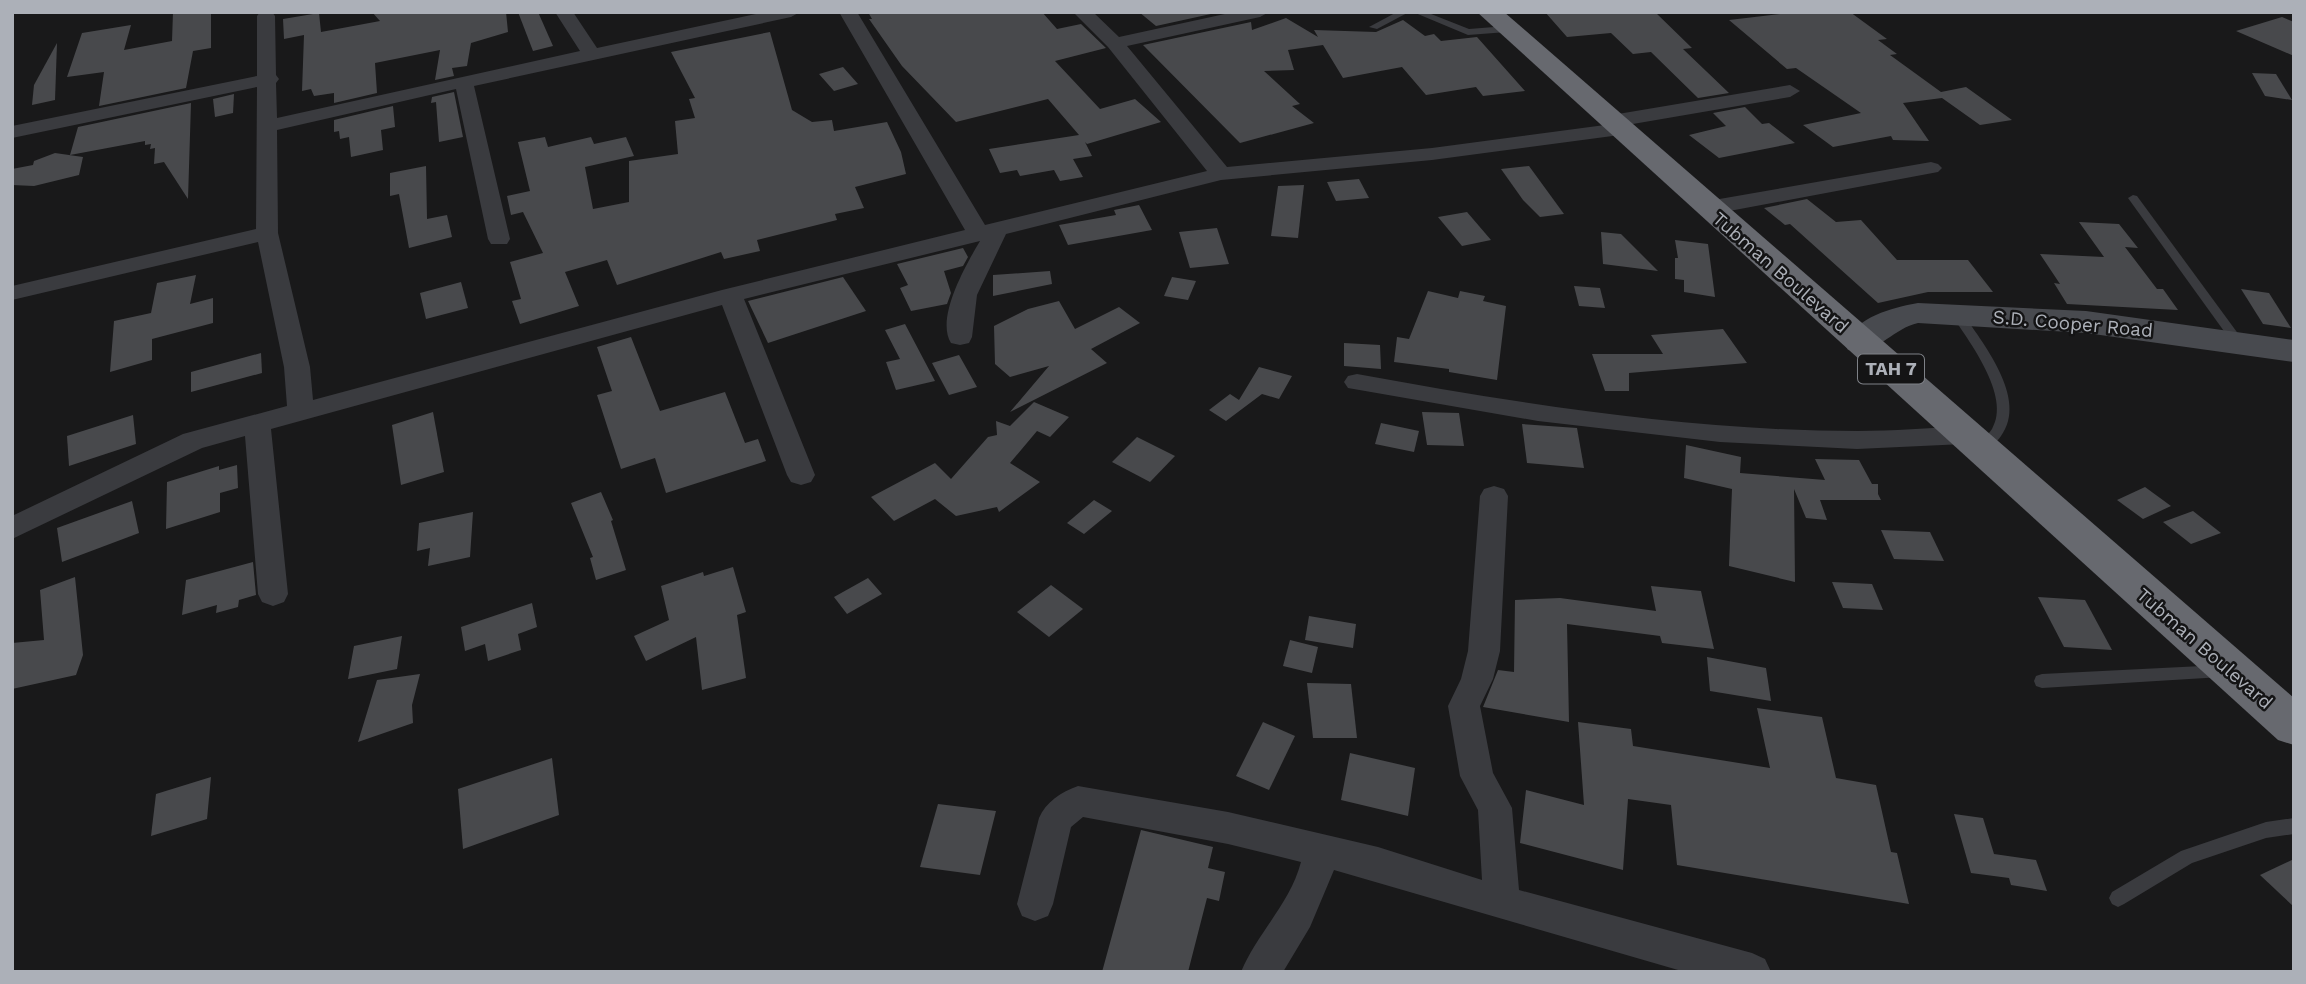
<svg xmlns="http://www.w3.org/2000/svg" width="2306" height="984" viewBox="0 0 2306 984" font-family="'Work Sans',sans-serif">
<rect width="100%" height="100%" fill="#19191a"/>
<g fill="#48494c">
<polygon points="173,12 211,12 211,48 193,51 186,88 99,106 104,72 67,77 82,33 131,25 124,50 172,41"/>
<polygon points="372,12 506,12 508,32 471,43 467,66 452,68 454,76 435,80 440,50 375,63 377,93 334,103 334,93 314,96 311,89 302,91 304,35 284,39 283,19 319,13 321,32 380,21"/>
<polygon points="518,12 538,12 553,46 533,51"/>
<polygon points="868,12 1042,12 1057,29 1081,24 1106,48 1055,61 1100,109 1135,99 1161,122 1087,144 1085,142 1092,156 1073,159 1083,177 1060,181 1054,170 1020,176 1017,170 1000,173 989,149 1079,135 1048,99 956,122 902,66 869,19 872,19"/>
<polygon points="1139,12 1220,12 1156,26"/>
<polygon points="1545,12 1655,12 1692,48 1683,49 1729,93 1698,98 1651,52 1633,54 1611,33 1567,37"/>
<polygon points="1796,12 1850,12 1887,39 1878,40 1897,54 1890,55 1941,92 1966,87 2012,120 1980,125 1942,98 1903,103 1929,141 1893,140 1891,136 1833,147 1803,125 1861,113 1796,68 1787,69 1729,20"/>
<polygon points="2282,17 2294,22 2294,56 2236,31"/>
<polygon points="1286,18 1318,37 1314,30 1376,32 1403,20 1425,36 1434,34 1441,41 1477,37 1525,91 1483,96 1476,87 1426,95 1402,67 1343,78 1323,45 1288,50 1294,70 1264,71 1300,104 1292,106 1314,123 1240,143 1143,45 1251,22 1252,30"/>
<polygon points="770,32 792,110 812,122 832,120 834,131 887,122 901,152 906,174 855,187 864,208 835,214 837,220 757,240 760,251 724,259 721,252 617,285 607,260 565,272 579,306 520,324 512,301 521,299 510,262 543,253 523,212 511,215 507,196 530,191 518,142 545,137 548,147 591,137 594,144 626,137 634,156 585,167 593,209 629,202 629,161 678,154 675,121 695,118 689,99 695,98 671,52"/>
<polygon points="57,43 55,100 32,105 34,85"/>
<polygon points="843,67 858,84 834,91 819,74"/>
<polygon points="2252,73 2276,74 2292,100 2265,96"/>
<polygon points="454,92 463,137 439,142 436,102 431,103 432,97"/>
<polygon points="234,94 233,113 215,117 213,99"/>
<polygon points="191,103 188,199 164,162 154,164 155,148 150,149 151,144 145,145 145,141 70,155 78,127"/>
<polygon points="393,106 395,127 381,130 383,150 351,157 349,137 340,139 339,131 334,132 334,120"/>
<polygon points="1745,107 1762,124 1769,123 1795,143 1719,158 1689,135 1726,126 1713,113"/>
<polygon points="55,153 83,157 79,175 34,186 12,185 12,169 33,165 34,161"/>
<polygon points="426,166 427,219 447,215 452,237 409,248 399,194 390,196 390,173"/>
<polygon points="1529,166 1564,214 1540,217 1523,200 1501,169"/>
<polygon points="1359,179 1369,198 1336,201 1327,182"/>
<polygon points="1304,185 1298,238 1271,236 1278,186"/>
<polygon points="1807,199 1836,222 1861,220 1897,260 1968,260 1993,292 1928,292 1878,303 1790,224 1785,225 1764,208"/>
<polygon points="1139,205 1152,230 1068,245 1059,225 1116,215 1114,210"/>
<polygon points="1467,212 1491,240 1462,246 1438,217"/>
<polygon points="2079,222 2119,224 2138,248 2125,247 2157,289 2163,289 2178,310 2067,304 2054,283 2060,284 2040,254 2104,257"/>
<polygon points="1217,228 1229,264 1190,268 1179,232"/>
<polygon points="1601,232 1621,234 1658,271 1603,264"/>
<polygon points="1675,240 1708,244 1715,297 1684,292 1684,280 1675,279 1675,258 1678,258"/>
<polygon points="963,248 968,257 963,266 944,271 951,293 947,304 911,311 900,288 908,285 897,264"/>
<polygon points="1050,271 1052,284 993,296 993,275"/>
<polygon points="196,275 190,304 213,298 213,323 152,339 152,360 110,372 114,321 151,313 157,283"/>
<polygon points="843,277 866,311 768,343 748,301"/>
<polygon points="1172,277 1196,281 1188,300 1164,296"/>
<polygon points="461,282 468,308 426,319 420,293"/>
<polygon points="1574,286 1600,288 1605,308 1579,306"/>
<polygon points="2241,289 2269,293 2291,328 2263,324"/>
<polygon points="1428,291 1458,298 1460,291 1485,296 1483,301 1506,306 1497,380 1449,372 1449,369 1394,362 1397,337 1409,339"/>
<polygon points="1059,301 1075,329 1119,307 1140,323 1091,349 1107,363 1010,412 1049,366 1010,377 995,364 994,326 1028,309"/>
<polygon points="905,324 935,381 896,390 886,362 900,359 885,330"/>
<polygon points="1723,329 1747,363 1629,373 1629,391 1605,391 1592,354 1663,354 1651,335"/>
<polygon points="631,337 660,411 725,392 745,443 758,439 766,461 666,493 655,458 621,469 597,395 612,391 597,347"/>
<polygon points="1344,343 1380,345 1381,369 1344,366"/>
<polygon points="261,353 262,373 191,392 191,372"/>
<polygon points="959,355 977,387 949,395 932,363"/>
<polygon points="1259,367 1292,376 1279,399 1262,394 1226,421 1209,410 1230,394 1239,400"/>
<polygon points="1034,402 1069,417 1050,437 1037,431 1010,463 1040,482 999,512 997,507 956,516 935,499 894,521 871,497 935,463 951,479 988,437 997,435 996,421 1010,426"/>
<polygon points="433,412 444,472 401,485 392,425"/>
<polygon points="1422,412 1459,413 1464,446 1427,445"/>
<polygon points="133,415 136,444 69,466 67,436"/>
<polygon points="1381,423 1419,431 1414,452 1375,444"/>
<polygon points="1522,424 1577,428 1584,468 1527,463"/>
<polygon points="1137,437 1175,456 1150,482 1112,462"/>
<polygon points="1686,445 1741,457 1740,473 1825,480 1815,459 1859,460 1872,484 1878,484 1878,494 1881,500 1820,500 1827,520 1806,518 1794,489 1795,582 1729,566 1732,489 1684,478"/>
<polygon points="237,465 238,488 220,493 220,512 166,529 167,482 219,466 219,470"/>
<polygon points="2145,487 2171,506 2143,519 2117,500"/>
<polygon points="601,492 613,520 611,521 626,570 596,580 590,558 593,557 571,503"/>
<polygon points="1094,500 1112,511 1084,534 1067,523"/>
<polygon points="132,501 139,533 62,562 57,528"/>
<polygon points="2193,511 2221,533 2191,544 2163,522"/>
<polygon points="473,512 470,557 428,566 430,548 417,551 419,523"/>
<polygon points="1881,530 1930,532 1944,561 1894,559"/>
<polygon points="253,562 256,595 239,600 238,607 216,613 217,605 182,615 186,580"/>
<polygon points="733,567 746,612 737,615 746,678 702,690 696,637 646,661 634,636 669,620 661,586 703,572 704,576"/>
<polygon points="75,577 83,655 76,675 12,689 12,643 44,640 40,590"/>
<polygon points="868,578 882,594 847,614 834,597"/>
<polygon points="1832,582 1872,584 1883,610 1843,608"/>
<polygon points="1051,585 1083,609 1049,637 1017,612"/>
<polygon points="1651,586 1701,591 1714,649 1662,643 1660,636 1567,624 1569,722 1483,707 1498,670 1514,672 1515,600 1560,598 1656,611"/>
<polygon points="2038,597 2085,600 2112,650 2064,647"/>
<polygon points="532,603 537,627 518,634 521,650 488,661 485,644 465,651 461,627"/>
<polygon points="1309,616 1356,624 1353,648 1305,640"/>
<polygon points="402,636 397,669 348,679 354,646"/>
<polygon points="1290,640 1318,647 1312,673 1283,666"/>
<polygon points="1707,657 1766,668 1771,701 1710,691"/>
<polygon points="420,674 412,705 413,723 358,742 377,680"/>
<polygon points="1307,683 1351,684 1357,738 1313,738"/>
<polygon points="1757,708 1822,717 1836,778 1876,785 1891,852 1897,853 1909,904 1677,865 1671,805 1628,799 1623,870 1520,843 1526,790 1584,805 1578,722 1631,729 1633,746 1770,768"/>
<polygon points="1263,722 1295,736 1269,790 1236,776"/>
<polygon points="1350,753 1415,768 1408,816 1341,800"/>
<polygon points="552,758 559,815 463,849 458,789"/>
<polygon points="211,777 207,819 151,836 156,794"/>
<polygon points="938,804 996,811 980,875 920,867"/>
<polygon points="1954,814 1983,818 1994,854 2036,860 2047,891 2011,885 2009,878 1971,873"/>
<polygon points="1141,830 1213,847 1208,868 1225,872 1219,901 1207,898 1188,972 1102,972"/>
<polygon points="2294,859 2294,907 2260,875"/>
</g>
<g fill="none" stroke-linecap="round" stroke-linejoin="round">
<g fill="#3a3b3f" fill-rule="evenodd">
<polygon points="1397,12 1409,12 1377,29 1369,27"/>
<polygon points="1413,12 1426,12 1469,29 1507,26 1512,29 1507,32 1468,35"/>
<polygon points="2133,195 2137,196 2242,339 2244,342 2242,345 2234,345 2128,198"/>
<path d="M1957,310L1961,311C1982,342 2029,399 2001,436C1996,443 1988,451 1980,454L1973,449C1979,442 1987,437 1992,429C2012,396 1968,340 1951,314Z"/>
<polygon points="2222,665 2228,666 2230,671 2228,676 2222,677 2042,688 2036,686 2034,681 2036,676 2042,674"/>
<polygon points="2294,818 2294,834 2266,838 2192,863 2124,904 2118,907 2112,904 2109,898 2112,892 2181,851 2266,822"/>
</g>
<g fill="#3a3b3f" fill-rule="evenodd">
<path d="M260,12H272L275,16L276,75L279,79L276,83L277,118L580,51L555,12H573L597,48L765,12H800L791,17L474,86L510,239L507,244H491L488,239L456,89L277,130L278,233L310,367L313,400L722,290L965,230L839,12H857L985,225L1207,171L1108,47L1073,12H1093L1119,37L1234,12H1269L1260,17L1127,46L1227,167L1432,148L1605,125L1602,121L1605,117L1612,115L1790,85L1800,91L1790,97L1627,125L1630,129L1627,133L1620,135L1432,160L1221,180L1006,234L977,295L972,337L969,343L960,345L951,343C935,318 967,263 980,241L744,299L815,475L811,482L801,485L791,482L787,475L722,305L271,429L288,594L284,602L273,606L262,602L258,594L245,436L202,448L12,539V516L183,434L287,406L284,367L258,242L12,300V286L256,229L257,87L12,138V126L257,76V16Z"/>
<polygon points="1931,162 1938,164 1942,168 1938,172 1708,215 1700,213 1697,208 1700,203 1708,201"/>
<path d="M1357,374C1521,404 1691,431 1858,431C1893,431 1929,428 1964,426L1973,428L1977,435L1973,442L1964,444L1857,449L1720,442L1538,421L1348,388L1344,382L1348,376Z"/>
<path d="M1494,486L1504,489L1508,496L1500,651L1493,679L1480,706L1493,773L1512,808L1519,890L1752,953L1765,959L1771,972H1685L1334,870L1310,927L1283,972H1241C1257,933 1290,904 1301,862L1228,844L1083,817L1071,827L1053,904L1048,916L1035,921L1022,916L1017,904L1039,818C1046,802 1061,792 1078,786L1228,812L1378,847L1482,880L1478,810L1460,776L1448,706L1461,679L1468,651L1480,496L1484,489Z"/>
</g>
<path fill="#484a4f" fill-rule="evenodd" d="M1918,303L2086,311L2294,340V362L2086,333L1918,323C1891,329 1876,357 1848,350L1843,342C1859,317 1890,308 1918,303Z"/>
<polygon fill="#67696f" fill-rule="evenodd" points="1477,12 1504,12 2294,698 2294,745 2278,740"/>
</g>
<g text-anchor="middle" stroke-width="5" stroke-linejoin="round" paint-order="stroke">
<rect fill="#141415" stroke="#7e8187" stroke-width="2" x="1858" y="354.5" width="66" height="29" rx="5"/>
<g font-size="18" font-weight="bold" fill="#acb0b8">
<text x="1891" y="375">TAH 7</text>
</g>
<g font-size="19" fill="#acb0b8" stroke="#141415">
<text transform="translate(1781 272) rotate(41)" y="7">Tubman Boulevard</text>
<text transform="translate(2073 323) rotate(5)" y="7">S.D. Cooper Road</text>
<text transform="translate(2205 648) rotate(41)" y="7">Tubman Boulevard</text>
</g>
</g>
<rect width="2306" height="984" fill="none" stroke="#acb0b8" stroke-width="28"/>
</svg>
